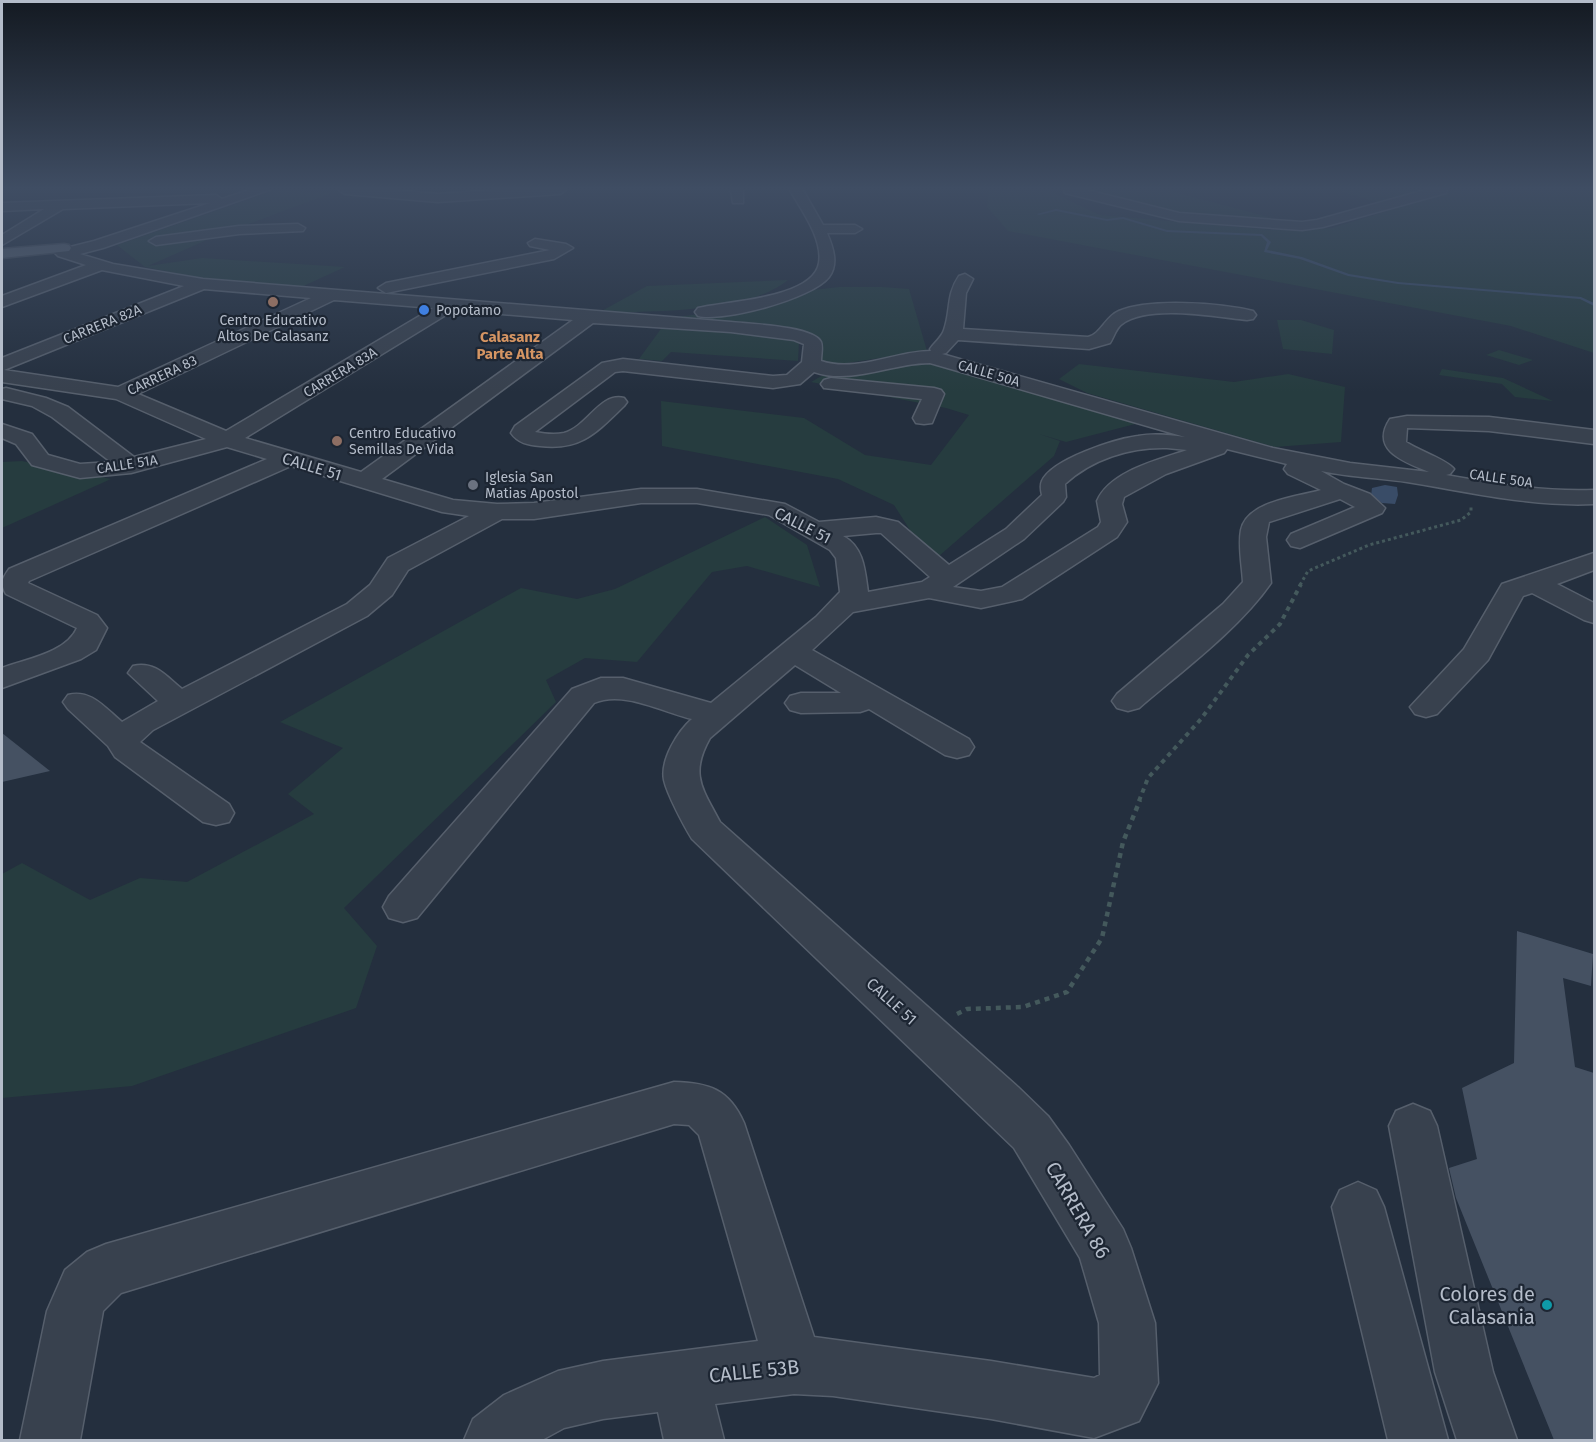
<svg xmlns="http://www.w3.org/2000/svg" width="1596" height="1442" viewBox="0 0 1596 1442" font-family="'Fira Sans',sans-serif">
<rect width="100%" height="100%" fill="#242f3e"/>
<g fill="#263c3f">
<polygon points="276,190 332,193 216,236 148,266 202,258 345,267 299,288 219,282 145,267 117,245"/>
<polygon points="989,190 1047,190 1100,215 1273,230 1332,228 1456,190 1594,190 1594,353 1511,326 1008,231 987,207"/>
<polygon points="1073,190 1167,190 1272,218 1235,219 1154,213"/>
<polygon points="1336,190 1423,190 1377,202"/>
<path d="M788,280C747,314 651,311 598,313L647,286Z"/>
<polygon points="839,287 882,287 909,289 927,351 827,366 819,358 821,343 660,319 756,307 813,290"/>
<polygon points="1277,320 1301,320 1334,330 1332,354 1283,349"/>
<polygon points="663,326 771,334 799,342 798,361 671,352 662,361 639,359"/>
<polygon points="1499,350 1533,360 1519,365 1486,355"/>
<polygon points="932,361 1143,422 1066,442 1039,434 1060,441 1054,456 931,563 894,505 838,479 662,446 661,401 804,418 865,455 931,465 969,415 946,408 811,382 825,374"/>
<polygon points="1079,364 1234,382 1288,374 1345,387 1341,442 1275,447 1087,393 1059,379"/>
<polygon points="1442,369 1503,378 1553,401 1515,397 1502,384 1439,375"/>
<polygon points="22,461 111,479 2,528 2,462"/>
<polygon points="765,517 807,545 820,587 747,566 712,572 637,662 585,658 546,680 556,702 344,908 377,946 356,1008 132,1086 2,1098 2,874 22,863 90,900 140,878 187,882 314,814 288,794 343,748 280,722 521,588 577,599 615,589"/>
</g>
<polygon fill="#394c67" points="1385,485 1397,487 1398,495 1395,504 1382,503 1371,496 1372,488"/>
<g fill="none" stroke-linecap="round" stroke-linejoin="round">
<polygon fill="#394c67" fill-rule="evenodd" points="1056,209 1107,219 1123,217 1167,230 1262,234 1271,242 1267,250 1302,257 1349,274 1398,282 1581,297 1594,303 1594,306 1580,299 1398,284 1348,276 1300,259 1264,252 1267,242 1261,236 1167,232 1123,219 1107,221 1056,211 1039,215 1037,214"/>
</g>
<g fill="#455162">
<polygon points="2,733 50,771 2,782"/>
<polygon points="1517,931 1593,954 1591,986 1563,978 1575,1067 1594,1073 1594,1440 1554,1440 1456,1198 1449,1168 1477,1159 1462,1088 1514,1063"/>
</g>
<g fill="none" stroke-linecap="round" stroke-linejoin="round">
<defs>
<g id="minor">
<path d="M249,190H269L103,248L80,254L113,264L203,279L731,322C749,324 814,326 821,342C823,347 821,355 821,361C856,373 896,351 931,351L930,349C934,343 942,337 944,330C951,310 946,295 959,276L965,274L973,279L966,293L963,329L1088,337C1101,334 1105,317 1119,311C1149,298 1221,303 1253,311L1256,315L1253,319L1247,320C1216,317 1149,304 1122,324C1116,328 1114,337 1110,343L1089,349L958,340L946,353L942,354L1273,448L1350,463L1429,472C1406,462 1369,451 1390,419L1407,416L1489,417L1594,430V444L1489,431L1407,428L1406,442C1418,450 1447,460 1454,469L1450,474L1446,475C1495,484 1545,492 1594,490V504C1531,507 1469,492 1407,482C1378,478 1350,477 1321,471L1344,484L1370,494L1385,508L1382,513L1300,548L1291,546L1287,540L1291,534L1355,507L1340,499L1269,522L1266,537L1271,583C1239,629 1182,671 1139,708L1128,711L1117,708L1112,701L1117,694L1223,604L1243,582C1242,565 1238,546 1241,530C1247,501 1297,497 1321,490L1288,474L1284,469L1287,464L1227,449L1224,453L1166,474L1124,497L1122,504L1127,522L1117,537L1022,599L981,608L929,598L853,612L812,650L969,739L974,747L969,755L957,758L945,755L869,709L860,712L801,713L790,710L785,703L790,696L801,693H841L795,665L710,738C689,775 703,789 720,822L1018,1087L1048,1116L1069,1145L1123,1229L1131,1248L1155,1323L1158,1383L1139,1421L1094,1438L991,1419L833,1396L794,1394L715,1404L724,1440H664L658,1412L603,1419L564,1428L542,1440H464L473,1419L504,1395L558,1371L603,1361L758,1341L699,1135L689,1125L674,1124L121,1293L103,1311L80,1440H20L47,1311L65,1270L87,1252L106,1244L674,1082C709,1083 729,1089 744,1123L814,1337L991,1361L1094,1378L1100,1375L1099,1323L1080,1258L1014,1148L692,839C684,826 667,794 664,780C660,760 678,731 692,719C662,712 623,690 594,703L417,918L403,922L389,918L383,907L389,896L572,689L601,678H623L711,703L816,617L840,592L836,558L830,550L769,515L697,503H641L534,519H502L408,570L392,595L367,616L153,730L140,742L229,804L234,813L229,822L216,825L203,822L115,757L108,746L68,709L63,702L68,695C91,689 105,708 122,722L158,701L128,673L133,666C155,661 166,676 182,689L347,604L370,585L388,558L469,516L442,512L291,466L29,581L28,583L97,615L107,628L96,650L81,659L2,688V668C26,659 66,653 77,628L6,594C0,583 2,579 9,569L267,459L227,447L131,473L80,478L32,465L16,444L2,438V424L32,434L48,455L80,464L111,462L52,417L32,406L2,399V389L6,388L46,398L68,407L134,457L206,439L116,399L2,382V358L184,286L102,270L2,307V296L86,265L58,256L55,253L58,250L94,241L210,203L63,209L2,245V235L44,209L2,211V203L216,195L222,199ZM204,289L311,298L118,387L4,370ZM334,300L433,308L226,431L138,394ZM454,310L573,320L361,472L245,438ZM593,323L731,332L794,340L804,344L802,362L787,375L773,376L623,359L602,363L515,426L511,433C518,443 528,445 540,446C581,451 597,432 624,406L627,402L624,398C600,392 587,427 564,433C555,435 545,434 535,432L615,372L623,371L773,388L800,384L814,372C852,385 892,363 930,363L1185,437C1169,435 1154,433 1138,436C1115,439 1052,459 1042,481C1040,485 1041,491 1042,495L1006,529L949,565L898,522L876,517L819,522L785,504L697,489H641L534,503L497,504L453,500L382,479ZM1167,448L1187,450C1158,460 1110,471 1097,501L1101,522L1098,527L1002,587L981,591L953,587L1024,539L1063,502L1066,497L1065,484C1092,459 1130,447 1167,448ZM876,533H881L930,577L922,582L868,592C865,571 864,547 843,536Z"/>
<polygon points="339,190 394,190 438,194 496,190 566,190 560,194 438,202 345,194"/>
<polygon points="731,190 743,190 743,203 733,203"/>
<path d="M790,190H803L823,225H855L862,229L855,233H827C833,247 839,264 829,277C812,299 723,322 698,316L695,312L698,308C725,301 813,299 819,263C823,238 801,210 790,190Z"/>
<polygon points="1064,190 1087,190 1179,213 1302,222 1317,220 1425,190 1447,190 1446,193 1323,227 1302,230 1179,221 1065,193"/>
<polygon points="298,224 305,228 303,231 239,234 156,245 149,241 156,237 239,226"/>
<polygon points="535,239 566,244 573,248 554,259 386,293 378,288 386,283 550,250 530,246 528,243"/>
<polygon points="831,378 934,388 941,390 944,394 932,423 924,424 916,423 913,418 922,399 824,388 821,384 824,380"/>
<polygon points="1594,553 1594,570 1557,584 1594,603 1594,623 1584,620 1532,593 1523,596 1488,660 1437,714 1426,717 1415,714 1410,707 1464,649 1502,584"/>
<polygon points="1413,1104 1430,1111 1437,1126 1493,1372 1517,1440 1457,1440 1435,1372 1389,1126 1396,1111"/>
<polygon points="1358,1182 1376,1190 1384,1207 1448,1440 1388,1440 1332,1207 1340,1190"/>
</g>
<polygon id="major" points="64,244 69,245 71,248 69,251 2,258 2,249"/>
</defs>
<use href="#minor" stroke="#565f6c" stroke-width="3"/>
<use href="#major" stroke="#414a57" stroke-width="3"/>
<polyline stroke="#44595c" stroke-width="3" stroke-dasharray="3 3" stroke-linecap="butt" points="1300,585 1308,571 1369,545 1461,520 1471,512 1471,506"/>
<polyline stroke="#44595c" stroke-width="4" stroke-dasharray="4.5 4.5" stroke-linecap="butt" points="1139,801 1148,778 1201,719 1248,655 1280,624 1301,584"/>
<polyline stroke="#44595c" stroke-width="4.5" stroke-dasharray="5 5" stroke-linecap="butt" points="957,1014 967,1009 1023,1007 1067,992 1102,938 1123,842 1140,800"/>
<use href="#minor" fill="#38414e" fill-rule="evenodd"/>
<use href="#major" fill="#56606e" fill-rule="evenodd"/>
</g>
<linearGradient id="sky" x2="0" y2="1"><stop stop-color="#141a22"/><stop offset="0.48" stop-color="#3f4d63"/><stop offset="1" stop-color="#3f4d63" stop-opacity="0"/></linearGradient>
<rect width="1596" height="392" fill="url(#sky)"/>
<g fill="#8d6e63" stroke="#1d2633" stroke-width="2">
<circle cx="273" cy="302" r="6"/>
<circle cx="337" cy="441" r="6"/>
</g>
<circle fill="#3f7fe0" stroke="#1d2633" stroke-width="2" cx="424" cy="310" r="6"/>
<circle fill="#6b7280" stroke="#1d2633" stroke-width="2" cx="473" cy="485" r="6"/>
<circle fill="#0f9aa8" stroke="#1d2633" stroke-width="2" cx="1547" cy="1305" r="6"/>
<g text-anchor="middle" stroke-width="4.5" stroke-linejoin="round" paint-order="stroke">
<g font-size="14" fill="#b4bcc9" stroke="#1d2633" text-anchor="start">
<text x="436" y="315">Popotamo</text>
<text x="273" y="325" text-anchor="middle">Centro Educativo<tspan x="273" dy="16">Altos De Calasanz</tspan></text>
<text x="349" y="438">Centro Educativo<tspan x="349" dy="16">Semillas De Vida</tspan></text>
<text x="485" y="482">Iglesia San<tspan x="485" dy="16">Matias Apostol</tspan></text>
</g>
<g font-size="14" fill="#b4bcc9" stroke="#1d2633">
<text transform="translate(102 324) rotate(-22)" y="5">CARRERA 82A</text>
<text transform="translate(340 372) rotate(-31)" y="5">CARRERA 83A</text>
<text transform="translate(989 373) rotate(16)" y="5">CALLE 50A</text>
<text transform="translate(162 375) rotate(-25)" y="5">CARRERA 83</text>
<text transform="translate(127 464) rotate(-9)" y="5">CALLE 51A</text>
<text transform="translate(1501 478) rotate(8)" y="5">CALLE 50A</text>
</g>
<g font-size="15" font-weight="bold" fill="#d59563" stroke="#1d2633">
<text x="510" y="342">Calasanz<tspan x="510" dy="17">Parte Alta</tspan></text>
</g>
<g font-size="16" fill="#b4bcc9" stroke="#1d2633">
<text transform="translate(312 466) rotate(17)" y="6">CALLE 51</text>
<text transform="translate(803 525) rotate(27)" y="6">CALLE 51</text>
<text transform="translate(892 1001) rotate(42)" y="6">CALLE 51</text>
</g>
<g font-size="20" fill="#b4bcc9" stroke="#1d2633">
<text transform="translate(1078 1210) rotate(60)" y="7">CARRERA 86</text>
<text transform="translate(754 1371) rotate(-6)" y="7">CALLE 53B</text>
</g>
<g font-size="20" fill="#b4bcc9" stroke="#1d2633" text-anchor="end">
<text x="1535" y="1301">Colores de<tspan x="1535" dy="23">Calasania</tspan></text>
</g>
</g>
<rect width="1596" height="1442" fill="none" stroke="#b4bcc9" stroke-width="6"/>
</svg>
